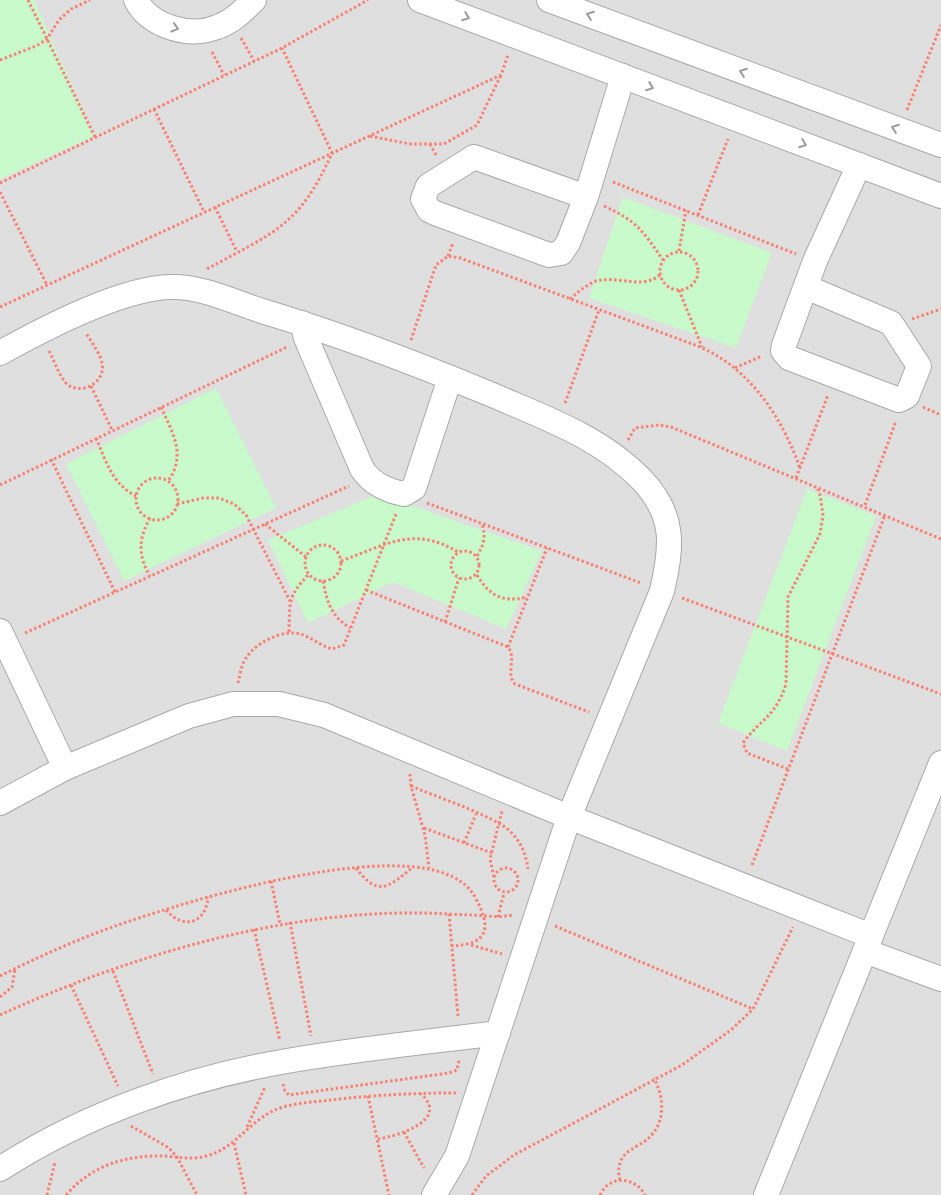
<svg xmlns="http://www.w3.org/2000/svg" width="941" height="1195" viewBox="0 0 941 1195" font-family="'Open Sans',sans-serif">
<rect width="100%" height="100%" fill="#f2efe9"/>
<rect fill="#e0dfdf" x="0" y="0" width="941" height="1195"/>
<g fill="#c8facc">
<polygon points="0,0 34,0 94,136 0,179"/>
<polygon points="623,197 772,253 736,348 589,298"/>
<polygon points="216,388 276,508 124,581 66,464"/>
<polygon points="807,489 876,516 787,751 718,723"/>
<polygon points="378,494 542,551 506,629 393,582 308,623 268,540"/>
</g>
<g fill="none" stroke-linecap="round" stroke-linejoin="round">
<defs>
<g id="minor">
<path d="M136,0C150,27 190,38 217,27C232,22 243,11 254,0"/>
<polyline points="420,0 941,196"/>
<polyline points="549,0 941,145"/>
<polyline points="586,197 474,157 428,186 423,199 429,210 435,213 549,255 561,253 568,243 586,197 623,76"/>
<polyline points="806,287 891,323 919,366 907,396 899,400 789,358 783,351 784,345 815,261 859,165"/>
<path d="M302,323L306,338L362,469C371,483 388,491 404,494L414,488L450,378"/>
<path d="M0,353C45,328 121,288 171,287C201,286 234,302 262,311C339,334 415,363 490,394C543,417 601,437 642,480C676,516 672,547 662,591L569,817L457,1156L434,1195"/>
<polyline points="0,631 65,768"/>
<polyline points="0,803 65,768 189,716 233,704 279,704 324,715 569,817 871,936"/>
<polyline points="865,951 941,979"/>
<path d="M0,1169C85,1114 187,1078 287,1061C356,1049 427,1042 498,1033"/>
<polyline points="766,1195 941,763"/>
</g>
</defs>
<use href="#minor" stroke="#a9a9a9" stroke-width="26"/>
<g stroke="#fa8072" stroke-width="3" stroke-dasharray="2.5 2.5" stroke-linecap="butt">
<polyline points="28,0 95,137"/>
<polyline points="241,38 254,61"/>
<polyline points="212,52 224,75"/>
<polyline points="0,60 36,46 47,39 59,20 71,9 90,0"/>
<polyline points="154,109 204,212"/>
<polyline points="907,110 941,25"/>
<polyline points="370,136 410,144 444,144 477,125 501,75"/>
<polyline points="430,144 436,155"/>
<polyline points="613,182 796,254"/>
<polyline points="0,183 282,48 368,0"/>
<polyline points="0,192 47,285"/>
<path d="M604,206C637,221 643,231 663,260"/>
<polyline points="215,207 237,252"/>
<polyline points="698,215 728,139"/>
<polyline points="679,251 686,210"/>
<circle cx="679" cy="271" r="19"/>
<polyline points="448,256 453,243"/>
<path d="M207,269C274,232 299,227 332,153L282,48"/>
<polyline points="679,290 702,347"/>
<path d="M570,299C578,292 586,285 596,281C617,275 642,290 660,275"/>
<polyline points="0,307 501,75 508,55"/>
<polyline points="912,319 941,309"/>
<path d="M411,340L436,265L448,256L460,258L695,345C748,365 782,417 800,468"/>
<path d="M49,351C54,360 58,373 65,382C78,397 106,384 102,364C101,354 91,342 86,333"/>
<polyline points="735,368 762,356"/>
<polyline points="91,386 112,430"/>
<polyline points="565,403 599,310"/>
<path d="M161,407C172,432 187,455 168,481"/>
<polyline points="923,407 941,415"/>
<path d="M96,438C106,461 112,484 136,496"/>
<polyline points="628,440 635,428 659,425 671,427 941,539"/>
<polyline points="51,459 115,592"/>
<polyline points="796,478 828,395"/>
<circle cx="157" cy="499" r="21"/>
<polyline points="0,485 287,347"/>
<polyline points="427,503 641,583"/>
<polyline points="177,504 203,498 219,498 234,504 246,515 290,601"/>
<polyline points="865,505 896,421"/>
<path d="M150,518C138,539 138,556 150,576"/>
<polyline points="265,524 306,557"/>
<circle cx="323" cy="563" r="18"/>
<circle cx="465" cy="565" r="14"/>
<path d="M477,556C484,544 486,537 482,524"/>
<path d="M341,561C386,545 413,525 458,552"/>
<path d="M477,575C490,596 502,603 527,597"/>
<path d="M323,581C327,602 331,616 350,628"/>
<path d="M366,590L508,647C517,658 505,674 515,684L589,712"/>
<polyline points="682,598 941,694"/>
<polyline points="445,622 459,578"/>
<path d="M289,632C290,602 287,597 309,574"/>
<polyline points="25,633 349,486"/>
<polyline points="508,647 547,548"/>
<path d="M238,683C240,675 241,665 246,658C255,643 283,629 300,634C311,637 321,646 332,649L344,645L396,514"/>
<path d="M788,769L747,753L743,743C761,718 775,718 786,684L788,597L820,534L823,515L820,495L817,487"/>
<polyline points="410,774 411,786 425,835 429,868"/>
<path d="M411,786C434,796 494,816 510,831C521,842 526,854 528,869"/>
<polyline points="424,828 492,853"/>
<polyline points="464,843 476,814"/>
<polyline points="752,865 885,515"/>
<circle cx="506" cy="880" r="12"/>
<path d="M356,868C378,897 388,888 413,867"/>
<polyline points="494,877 490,859 502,811"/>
<polyline points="271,881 280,924"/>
<path d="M166,910C183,930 206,924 208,897"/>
<polyline points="449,914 458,1016"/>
<polyline points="498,917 504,893"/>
<polyline points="290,922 311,1036"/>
<polyline points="555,926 753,1009"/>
<polyline points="254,929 280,1041"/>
<polyline points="471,945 502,954"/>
<polyline points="113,971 153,1074"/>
<path d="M0,976C38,957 78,939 118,925C182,903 434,822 475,897C492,928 489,944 452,946"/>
<polyline points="71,985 118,1086"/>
<polyline points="0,997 12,987 15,969"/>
<path d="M0,1015C135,953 299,905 448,914C465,915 481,915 498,917L513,915"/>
<polyline points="283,1084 285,1091 289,1095 449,1073 457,1070 459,1060"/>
<polyline points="368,1096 389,1195"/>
<polyline points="131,1126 169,1148 177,1157 197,1195"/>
<polyline points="247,1127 265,1087"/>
<polyline points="404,1132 424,1168"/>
<path d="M378,1139C398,1136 450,1120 421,1094"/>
<polyline points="234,1143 246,1195"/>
<path d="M620,1180C618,1172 618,1164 623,1157C628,1150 638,1146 645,1141C666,1126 665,1099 654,1078"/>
<polyline points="47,1195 55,1162"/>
<path d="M66,1195C92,1165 126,1155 165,1156C179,1157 193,1160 206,1156C235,1149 248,1122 275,1110C291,1103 313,1102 331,1100C373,1095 414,1093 456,1093"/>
<polyline points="472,1195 486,1176 514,1155 682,1065 731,1030 753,1009 793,927"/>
<path d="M600,1195C609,1175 635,1176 645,1195"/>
</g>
<use href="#minor" stroke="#fff" stroke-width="24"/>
</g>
<defs><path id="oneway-chevron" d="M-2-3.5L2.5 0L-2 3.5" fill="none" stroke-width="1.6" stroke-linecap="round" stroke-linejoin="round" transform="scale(1.25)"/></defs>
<g stroke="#9c9c9c">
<use href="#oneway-chevron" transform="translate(590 15) rotate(-160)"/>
<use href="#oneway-chevron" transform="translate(466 17) rotate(21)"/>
<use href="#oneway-chevron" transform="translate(175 28) rotate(17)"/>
<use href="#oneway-chevron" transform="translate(743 72) rotate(-160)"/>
<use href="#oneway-chevron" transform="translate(650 87) rotate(21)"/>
<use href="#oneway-chevron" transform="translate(895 128) rotate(-160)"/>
<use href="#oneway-chevron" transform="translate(803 144) rotate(20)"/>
</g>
</svg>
